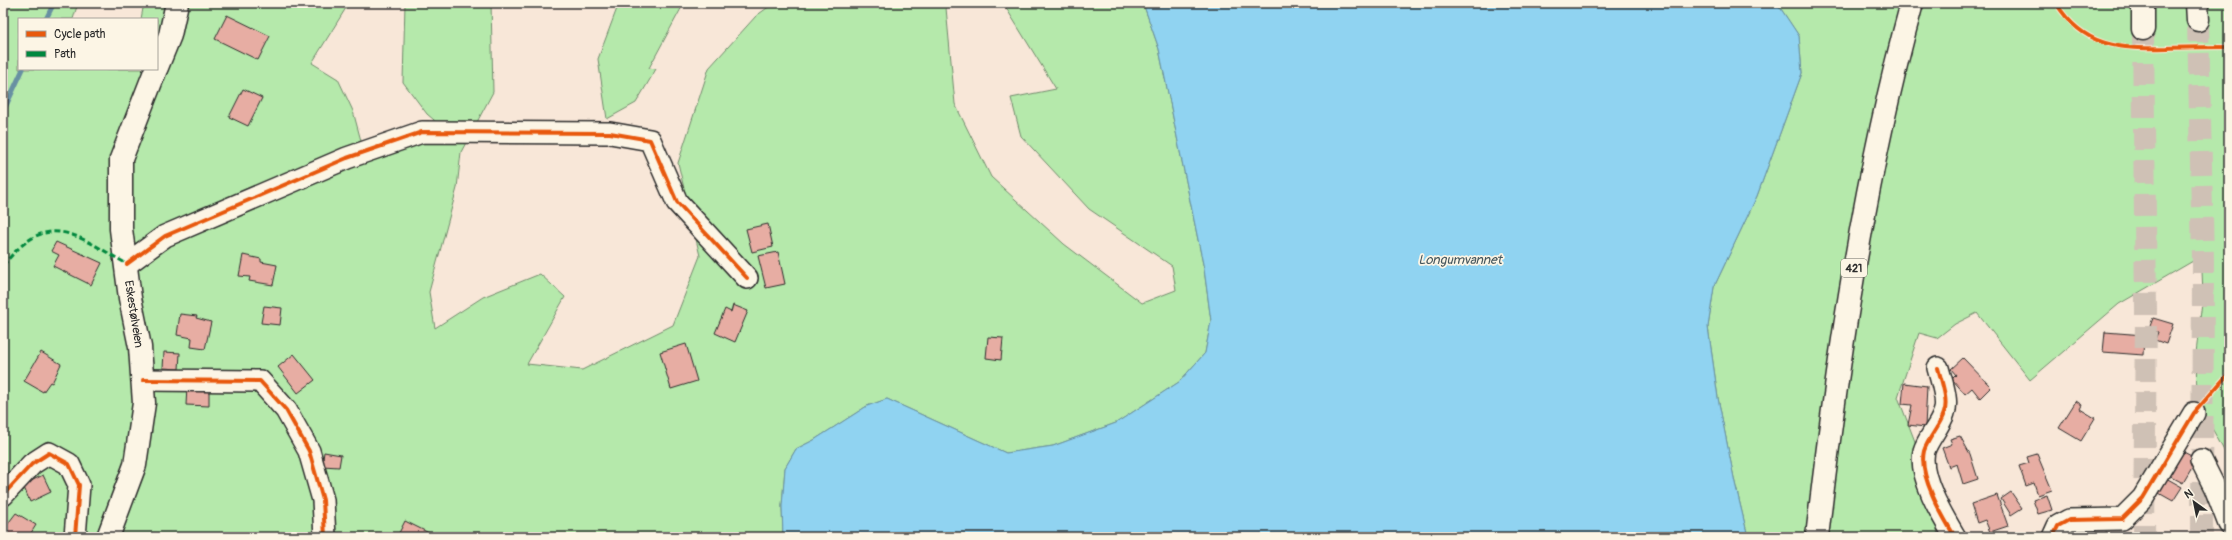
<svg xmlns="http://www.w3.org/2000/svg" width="2232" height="540" viewBox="0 0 2232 540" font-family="Pangolin,sans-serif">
<rect width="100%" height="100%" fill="#f8e7d8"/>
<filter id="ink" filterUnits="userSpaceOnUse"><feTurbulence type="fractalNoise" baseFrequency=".025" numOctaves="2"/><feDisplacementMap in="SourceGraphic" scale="8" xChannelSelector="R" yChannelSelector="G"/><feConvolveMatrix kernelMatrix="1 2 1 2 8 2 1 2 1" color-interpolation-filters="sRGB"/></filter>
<g filter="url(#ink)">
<g fill="#b5e9ab" stroke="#708a6b">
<polygon points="3,3 78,3 73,19 19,19 19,69 157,69 157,19 141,19 144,3 349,3 312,63 338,79 353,111 364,152 447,131 427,114 403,82 405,3 491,3 493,92 461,152 457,188 429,292 435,328 483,297 540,274 565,297 527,364 582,370 673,325 700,256 678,163 709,68 756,16 774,3 944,3 946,8 955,104 991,177 1064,244 1142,303 1176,290 1172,266 1089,209 1021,136 1011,98 1056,89 1003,3 1143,3 1159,49 1204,269 1211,321 1205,353 1179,382 1116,423 1053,446 1006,453 887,399 867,406 814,440 796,449 785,468 782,506 783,537 3,537"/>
<polygon points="619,3 684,3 649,68 656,69 636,103 607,119 598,59"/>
<polygon points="1777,3 2229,3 2229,460 2197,400 2196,353 2203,294 2202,271 2193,261 2119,304 2030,380 1977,313 1955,324 1937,338 1919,333 1898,397 1932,486 1938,537 1748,537 1735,483 1718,398 1708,327 1714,287 1757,196 1802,73 1799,36"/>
</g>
<polygon fill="#90d3f1" stroke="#6890a2" points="1143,3 1777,3 1799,36 1802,73 1757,196 1714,287 1708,327 1718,398 1735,483 1748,537 783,537 782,506 785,468 796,449 814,440 867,406 887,399 1006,453 1053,446 1116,423 1179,382 1205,353 1211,321 1204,269 1159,49"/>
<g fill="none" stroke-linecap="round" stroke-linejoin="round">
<g stroke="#6890a2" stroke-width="5">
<polyline points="46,19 54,3"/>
<polyline points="3,112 23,69"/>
</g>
</g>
<g fill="#e7ada3" stroke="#2b2b2b">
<polygon points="227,15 270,36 258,60 215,39"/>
<polygon points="243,89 262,98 248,126 229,117"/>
<polygon points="768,224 773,247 752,252 746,229"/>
<polygon points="56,242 102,263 91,285 53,266 59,255 51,251"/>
<polygon points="778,252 785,284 766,288 758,256"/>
<polygon points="243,255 261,259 261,262 277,265 273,285 249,281 250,277 239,276"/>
<polygon points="733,305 748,311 735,342 715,333 725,309 731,312"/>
<polygon points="264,306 282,308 280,325 261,323"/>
<polygon points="180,314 197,316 196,318 211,322 205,349 191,347 192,338 177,335"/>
<polygon points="2153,318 2173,324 2166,344 2155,340 2158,332 2149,329"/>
<polygon points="2105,332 2144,335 2143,355 2103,352"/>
<polygon points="988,337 1003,338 1001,360 986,358"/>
<polygon points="686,344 697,381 671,389 660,352"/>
<polygon points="41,352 61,364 52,383 50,382 43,392 24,381"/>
<polygon points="164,352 180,353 179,369 163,368"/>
<polygon points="294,354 315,380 298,393 278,367"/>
<polygon points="1963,358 1991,387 1980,398 1972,388 1965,394 1952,379 1956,375 1951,369"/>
<polygon points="1904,383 1927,386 1925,427 1908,425 1912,405 1902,404"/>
<polygon points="187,386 209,387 209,406 186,405"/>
<polygon points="2076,401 2082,405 2080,409 2095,418 2081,441 2059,428"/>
<polygon points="1960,436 1970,454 1978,479 1963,484 1957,464 1949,467 1942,448 1952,444 1950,439"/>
<polygon points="2178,449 2197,459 2183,483 2164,473"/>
<polygon points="324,452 341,455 339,467 322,466"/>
<polygon points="2037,454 2052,490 2038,495 2034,483 2026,486 2019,466 2029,463 2027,457"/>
<polygon points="43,475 51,492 30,502 23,485"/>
<polygon points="2166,478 2182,487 2173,501 2157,492"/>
<polygon points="2011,492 2022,508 2011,515 2001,499"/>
<polygon points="1997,495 2008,526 1990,532 1985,520 1977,523 1971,504"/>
<polygon points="2047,495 2052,510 2038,514 2033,500"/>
<polygon points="16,513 36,525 31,533 33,535 32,537 3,537 3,530"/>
<polygon points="405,521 437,537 397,537"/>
<polygon points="2106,532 2114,537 2103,537"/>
</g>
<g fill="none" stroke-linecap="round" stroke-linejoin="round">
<g stroke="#cfc1b5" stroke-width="22" stroke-dasharray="22 11" stroke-linecap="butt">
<polyline points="2198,20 2203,261 2202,537"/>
<polyline points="2143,29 2146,312 2144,537"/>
</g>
<defs>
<g id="minor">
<polyline points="127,264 165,236 347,158 422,132 610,133 650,140 677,202 747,278"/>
<path d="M1938,368C1941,380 1949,401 1944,413C1940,426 1928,438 1924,451C1918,476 1943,517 1955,537"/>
<polyline points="143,380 260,381 286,410 309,451 323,500 325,537"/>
<polyline points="2201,460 2215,488 2229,524"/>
<polyline points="3,495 32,464 49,453 69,464 79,485 75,537"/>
<polyline points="2053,537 2058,526 2069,520 2122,519 2143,498 2194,413"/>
</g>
<g id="major">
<polyline points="157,67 170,35 177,3"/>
<polyline points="108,537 135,465 144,403 140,347 130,298 121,229 121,159 156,69"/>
<path d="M1817,537C1838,357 1864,178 1912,3"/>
</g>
<g id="highway">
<polyline points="2143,3 2143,29"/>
<polyline points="2197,3 2198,20"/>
</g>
</defs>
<use href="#minor" stroke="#2b2b2b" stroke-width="24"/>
<use href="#major" stroke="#2b2b2b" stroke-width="25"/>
<use href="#highway" stroke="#2b2b2b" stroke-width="25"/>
<use href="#minor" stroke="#fcf5e5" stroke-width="21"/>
<use href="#major" stroke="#fcf5e5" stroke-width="22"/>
<use href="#highway" stroke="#fcf5e5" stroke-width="22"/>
<path stroke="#00873e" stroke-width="3" stroke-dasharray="6 3" stroke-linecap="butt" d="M3,266C47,208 76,235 127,264"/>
<defs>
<g id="cycleway">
<path d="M2056,3C2084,48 2120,49 2167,48C2188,47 2208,47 2229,47"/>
<polyline points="127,264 165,236 347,158 422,132 610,133 650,140 677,202 747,278"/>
<path d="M1938,368C1941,380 1949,401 1944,413C1940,426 1928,438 1924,451C1918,476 1943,517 1955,537"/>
<polyline points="143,380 260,381 286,410 309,451 323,500 325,537"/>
<polyline points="3,495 32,464 49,453 69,464 79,485 75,537"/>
<polyline points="2053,537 2058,526 2069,520 2122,519 2143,498 2194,413 2229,373"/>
</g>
</defs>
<use href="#cycleway" stroke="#fcf5e5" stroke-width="6"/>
<use href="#cycleway" stroke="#e8590c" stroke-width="4"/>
</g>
</g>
<g text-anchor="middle" stroke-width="3.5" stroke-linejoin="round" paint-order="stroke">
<rect fill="#fcf5e5" stroke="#6a6863" stroke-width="1" x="1841" y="259" width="26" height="18" rx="3"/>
<g font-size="11" font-weight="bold" fill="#2b2b2b">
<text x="1854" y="272">421</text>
</g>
<g font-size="12" fill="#2b2b2b" stroke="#fcf5e5">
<text transform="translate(134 314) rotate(81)" y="4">Eskestølveien</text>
</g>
<g font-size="13" font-style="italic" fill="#44555c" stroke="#fcf5e5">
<text x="1460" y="264">Longumvannet</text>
</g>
</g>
<rect width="2232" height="540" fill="none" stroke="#fcf5e5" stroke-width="16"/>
<rect x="8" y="8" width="2216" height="524" fill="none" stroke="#2b2b2b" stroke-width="1.5" filter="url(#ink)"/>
<rect x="18" y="18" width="140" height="52" fill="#fcf5e5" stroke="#a8a49b"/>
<rect x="26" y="31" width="20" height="6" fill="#e8590c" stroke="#a8a49b"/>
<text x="54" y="38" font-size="12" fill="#2b2b2b">Cycle path</text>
<rect x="26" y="51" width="20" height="6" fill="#00873e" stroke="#a8a49b"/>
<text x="54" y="58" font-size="12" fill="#2b2b2b">Path</text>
<g transform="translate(2194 502) rotate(327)" stroke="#fcf5e5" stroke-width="3" paint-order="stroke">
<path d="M0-3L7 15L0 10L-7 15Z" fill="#2b2b2b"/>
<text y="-6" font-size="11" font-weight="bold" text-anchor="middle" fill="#2b2b2b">N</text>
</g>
</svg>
